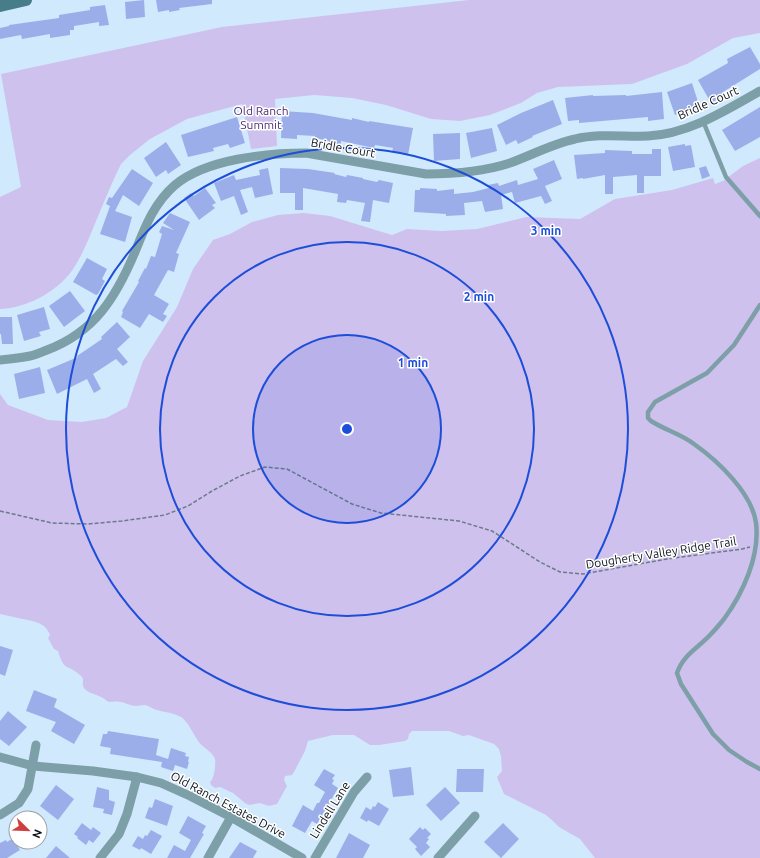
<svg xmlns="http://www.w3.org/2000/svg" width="760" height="858" viewBox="0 0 760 858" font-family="Ubuntu,sans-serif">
<rect width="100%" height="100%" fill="#d1e9fd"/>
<g fill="#cfc1ed">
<path d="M469,0H760V33L733,38L687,64L632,84L558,87L537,93L521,103L490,115L460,121L431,119L386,105L352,98L314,95L275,99L277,146L251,149L242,104L187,119L150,139L130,155L121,164C113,180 106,197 99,214C90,235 80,265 63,281C46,297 23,308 0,309V197L21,187L1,74L222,27Z"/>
<path d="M760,158V858H595L580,839L559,827L553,821L546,815L504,794L497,777L502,771L501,756L499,749L494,744L469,735L463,736L449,731H412L409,734L408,739L405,741L379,745H370L354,735H333L308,741L305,751L294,772L292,775L285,776L284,780L287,786L277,804L269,806L260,803L249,805L245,803L233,793L220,787L215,788L211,785L210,782C214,780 216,764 215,759C212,751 203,748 198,741C194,735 187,720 181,717C174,713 164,712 157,710C153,709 149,706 145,705C142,705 139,706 136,706C124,704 123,700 109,702C106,701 104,698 101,697C96,694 85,693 83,686C82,681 85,679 80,675C68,664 64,672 58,651L54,649L48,638L50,635C45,621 31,621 18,618C12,617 6,615 0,614V394L8,405L48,420L82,422L106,418L127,407L143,361L177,307L193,269L213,240L230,234L252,222L278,215L304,213L330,216L392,235L407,229L441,231L477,229L526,217L580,219L615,199L672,190L713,178L715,184L723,181L743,166Z"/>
</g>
<g fill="#9caee9">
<polygon points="144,0 145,17 126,19 125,2"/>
<polygon points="156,0 212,0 212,4 179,8 180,10 169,12 169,10 158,12"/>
<polygon points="105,5 109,25 99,26 99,22 74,26 74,30 70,30 70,35 50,38 50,34 22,39 21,35 0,39 0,28 9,26 9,25 59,18 59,15 90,10 90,7"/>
<polygon points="750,47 760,64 760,69 723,92 725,95 711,103 698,80 728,63 727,59"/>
<polygon points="692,83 700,108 675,115 667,92"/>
<polygon points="662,92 664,119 648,121 648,117 579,123 579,120 568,121 565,98 593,95 593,96 626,95 626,96"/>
<polygon points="553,100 562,124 532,136 533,137 518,144 516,140 506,145 497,125 521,113"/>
<polygon points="760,107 760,137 735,151 722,130"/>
<polygon points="282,111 313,113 352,120 352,118 369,122 369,121 413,128 408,155 392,152 393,148 375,145 374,148 341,141 341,145 329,143 329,141 315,138 315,136 297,135 297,139 281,138"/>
<polygon points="237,117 245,143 230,148 228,144 213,148 214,151 188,157 181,135"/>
<polygon points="492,128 497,151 471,158 466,133"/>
<polygon points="460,133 460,159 434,161 433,134"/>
<polygon points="166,142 181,165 168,174 166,170 156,177 144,158"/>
<polygon points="685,144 685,146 691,145 695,167 673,171 668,147"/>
<polygon points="652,149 661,149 661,176 644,176 644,193 637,193 637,175 613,177 613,194 605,194 605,175 583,179 583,178 577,179 574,155 605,153 605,150 632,151 632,154 652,154"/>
<polygon points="554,160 562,179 545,186 552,201 545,204 541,196 515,203 512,192 501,195 503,209 485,212 482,201 464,203 465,215 446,216 446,214 414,212 415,190 420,190 420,188 437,189 437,191 454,189 454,194 473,192 489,188 488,185 498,183 499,186 517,180 518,185 538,179 533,169"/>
<polygon points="706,166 710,176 702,179 699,168"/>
<polygon points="268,168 273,194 255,198 252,187 240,190 248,212 241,215 234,196 221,201 214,183 234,175 236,180 260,175 259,170"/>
<polygon points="280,168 308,169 335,173 334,174 346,177 347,175 363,178 363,179 377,182 379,180 393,183 389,203 373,200 370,222 361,221 365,203 347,200 346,203 337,202 338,194 303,188 303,210 295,210 295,193 280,193"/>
<polygon points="132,169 153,183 139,206 123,195 115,211 132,217 125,242 100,234 110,206 106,204 109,197 112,198"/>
<polygon points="205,188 216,203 212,205 215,208 199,220 184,198 191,193 194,196"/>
<polygon points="170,213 190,222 176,253 179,254 174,272 168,270 154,295 169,304 163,314 167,316 163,322 149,314 140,328 121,317 123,312 122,311 139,282 138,281 145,268 146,269 151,256 155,257 162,234 159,232 162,226 174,230 163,223"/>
<polygon points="87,258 107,269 102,279 105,281 98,294 96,295 73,282"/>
<polygon points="70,291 85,311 64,327 49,306"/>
<polygon points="44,307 50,329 39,332 41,336 24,341 17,315"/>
<polygon points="0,317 12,317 13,344 2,344 1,334 0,334"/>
<polygon points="117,322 130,337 117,349 128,362 123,366 116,359 93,374 101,389 94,393 87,379 57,394 47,370 78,357 77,356 102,339 101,337"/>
<polygon points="40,367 45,393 19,399 14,374"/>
<polygon points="0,646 13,650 5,676 0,674"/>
<polygon points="34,690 57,699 54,707 85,725 74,744 51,731 56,722 26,711"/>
<polygon points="8,711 27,727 9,746 0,739 0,721"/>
<polygon points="108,731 159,739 156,755 168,759 171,748 186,753 185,756 189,757 188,762 189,762 187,769 175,765 173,771 161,767 162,762 110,754 111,748 100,746 103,734 107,734"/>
<polygon points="411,767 414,795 393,797 389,770"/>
<polygon points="324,769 335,775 332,779 334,780 332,784 338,788 317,824 312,821 305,833 292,826 303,805 313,811 317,803 319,803 325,792 314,785"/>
<polygon points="457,769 484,769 483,792 456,792"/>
<polygon points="56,785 74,799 58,820 40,806"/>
<polygon points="97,787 109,790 109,800 115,802 112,815 103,813 104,809 93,807"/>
<polygon points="445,787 460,803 441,821 426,805"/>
<polygon points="155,799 173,806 167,826 145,818 149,807 152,808"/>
<polygon points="378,802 389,809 379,826 368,820 367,822 360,818 366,807 371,810 373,806 375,807"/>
<polygon points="188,816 206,826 202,833 204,834 190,858 167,858 174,845 185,851 191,840 179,833"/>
<polygon points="82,823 91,830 93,827 101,833 93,843 89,840 86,845 77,838 78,837 74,834"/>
<polygon points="503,823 519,839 501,858 484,842"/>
<polygon points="420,827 423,830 425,828 431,834 427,838 429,839 426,843 430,847 421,856 415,849 417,847 409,839"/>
<polygon points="151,830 162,836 151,854 141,848 140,850 132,846 138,836 143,839 145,835 147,836"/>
<polygon points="349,833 370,845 363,858 336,858"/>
<polygon points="13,838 20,850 7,858 0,858 0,843 6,840 7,842"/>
<polygon points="240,842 257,851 253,858 229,858"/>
<polygon points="56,846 70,858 46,858"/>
</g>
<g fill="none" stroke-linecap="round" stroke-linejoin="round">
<polyline stroke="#6b7b88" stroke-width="1.5" stroke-dasharray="4 2" stroke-linecap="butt" points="0,511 52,523 88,524 122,521 165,515 188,506 212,491 240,476 265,467 287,469 352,504 381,513 459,521 492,531 540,562 560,572 583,574 667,559 742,549 750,547"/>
<g stroke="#7d9fa7" stroke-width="4.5">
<polyline points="703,121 726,177 760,216"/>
<path d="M760,305L734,345L707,373L655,402L648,412V418L651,421C665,430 681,434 694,444C718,461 752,493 756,523C760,556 743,593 724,619C720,624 715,630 710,635C698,648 683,655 677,673L681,684L713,734L729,750L747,762L760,769"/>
</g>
<g stroke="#7d9fa7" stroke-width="9">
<path d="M0,360C10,359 20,358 30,356C36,355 42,352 47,350C95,332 116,297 135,252C145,227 154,203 175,185C206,159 267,153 306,153L426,174C454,174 483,172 510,163C532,155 552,144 575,139C599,133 624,137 648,136C689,134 726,110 760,91"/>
<polyline points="0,757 33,766 93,771 137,777 161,783 190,796 231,817 302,858"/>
<polyline points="0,815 19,803 28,789 36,745"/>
<polyline points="100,858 119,834 127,814 137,777"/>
<polyline points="208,858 231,817"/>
<polyline points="315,858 354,792 367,777"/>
<polyline points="438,858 475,816"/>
</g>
<polyline stroke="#477c89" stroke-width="12" points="0,6 26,0"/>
</g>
<circle cx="347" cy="429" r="94" fill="#1d4ed8" fill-opacity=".12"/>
<g fill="none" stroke="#1d4ed8" stroke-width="2">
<circle cx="347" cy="429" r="94"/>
<circle cx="347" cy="429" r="187"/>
<circle cx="347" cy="429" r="281"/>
</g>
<g text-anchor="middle" stroke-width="3" stroke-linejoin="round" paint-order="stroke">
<g font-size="12" fill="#0a1219" stroke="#fff">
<text transform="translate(708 103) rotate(-24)" y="4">Bridle Court</text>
<text transform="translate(343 148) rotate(10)" y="4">Bridle Court</text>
<text transform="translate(661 553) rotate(-9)" y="4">Dougherty Valley Ridge Trail</text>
<text transform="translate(228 805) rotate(28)" y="4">Old Ranch Estates Drive</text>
<text transform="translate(330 810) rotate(-58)" y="4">Lindell Lane</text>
</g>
<g font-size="12" fill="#4b2d74" stroke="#fff">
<text x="261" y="115">Old Ranch<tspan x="261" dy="14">Summit</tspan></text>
</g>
</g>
<circle cx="347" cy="429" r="6" fill="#1d4ed8" stroke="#fff" stroke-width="2"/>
<g font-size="12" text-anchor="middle" font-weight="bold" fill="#1d4ed8" stroke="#fff" stroke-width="3" stroke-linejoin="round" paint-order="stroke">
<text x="546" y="235">3 min</text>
<text x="479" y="301">2 min</text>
<text x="413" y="367">1 min</text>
</g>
<g transform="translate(28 830) rotate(113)"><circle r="19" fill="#ffffff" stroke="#9da0a3"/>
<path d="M0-3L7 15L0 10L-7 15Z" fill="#ce3f3e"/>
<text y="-6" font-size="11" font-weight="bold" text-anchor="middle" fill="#0a1219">N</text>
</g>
</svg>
